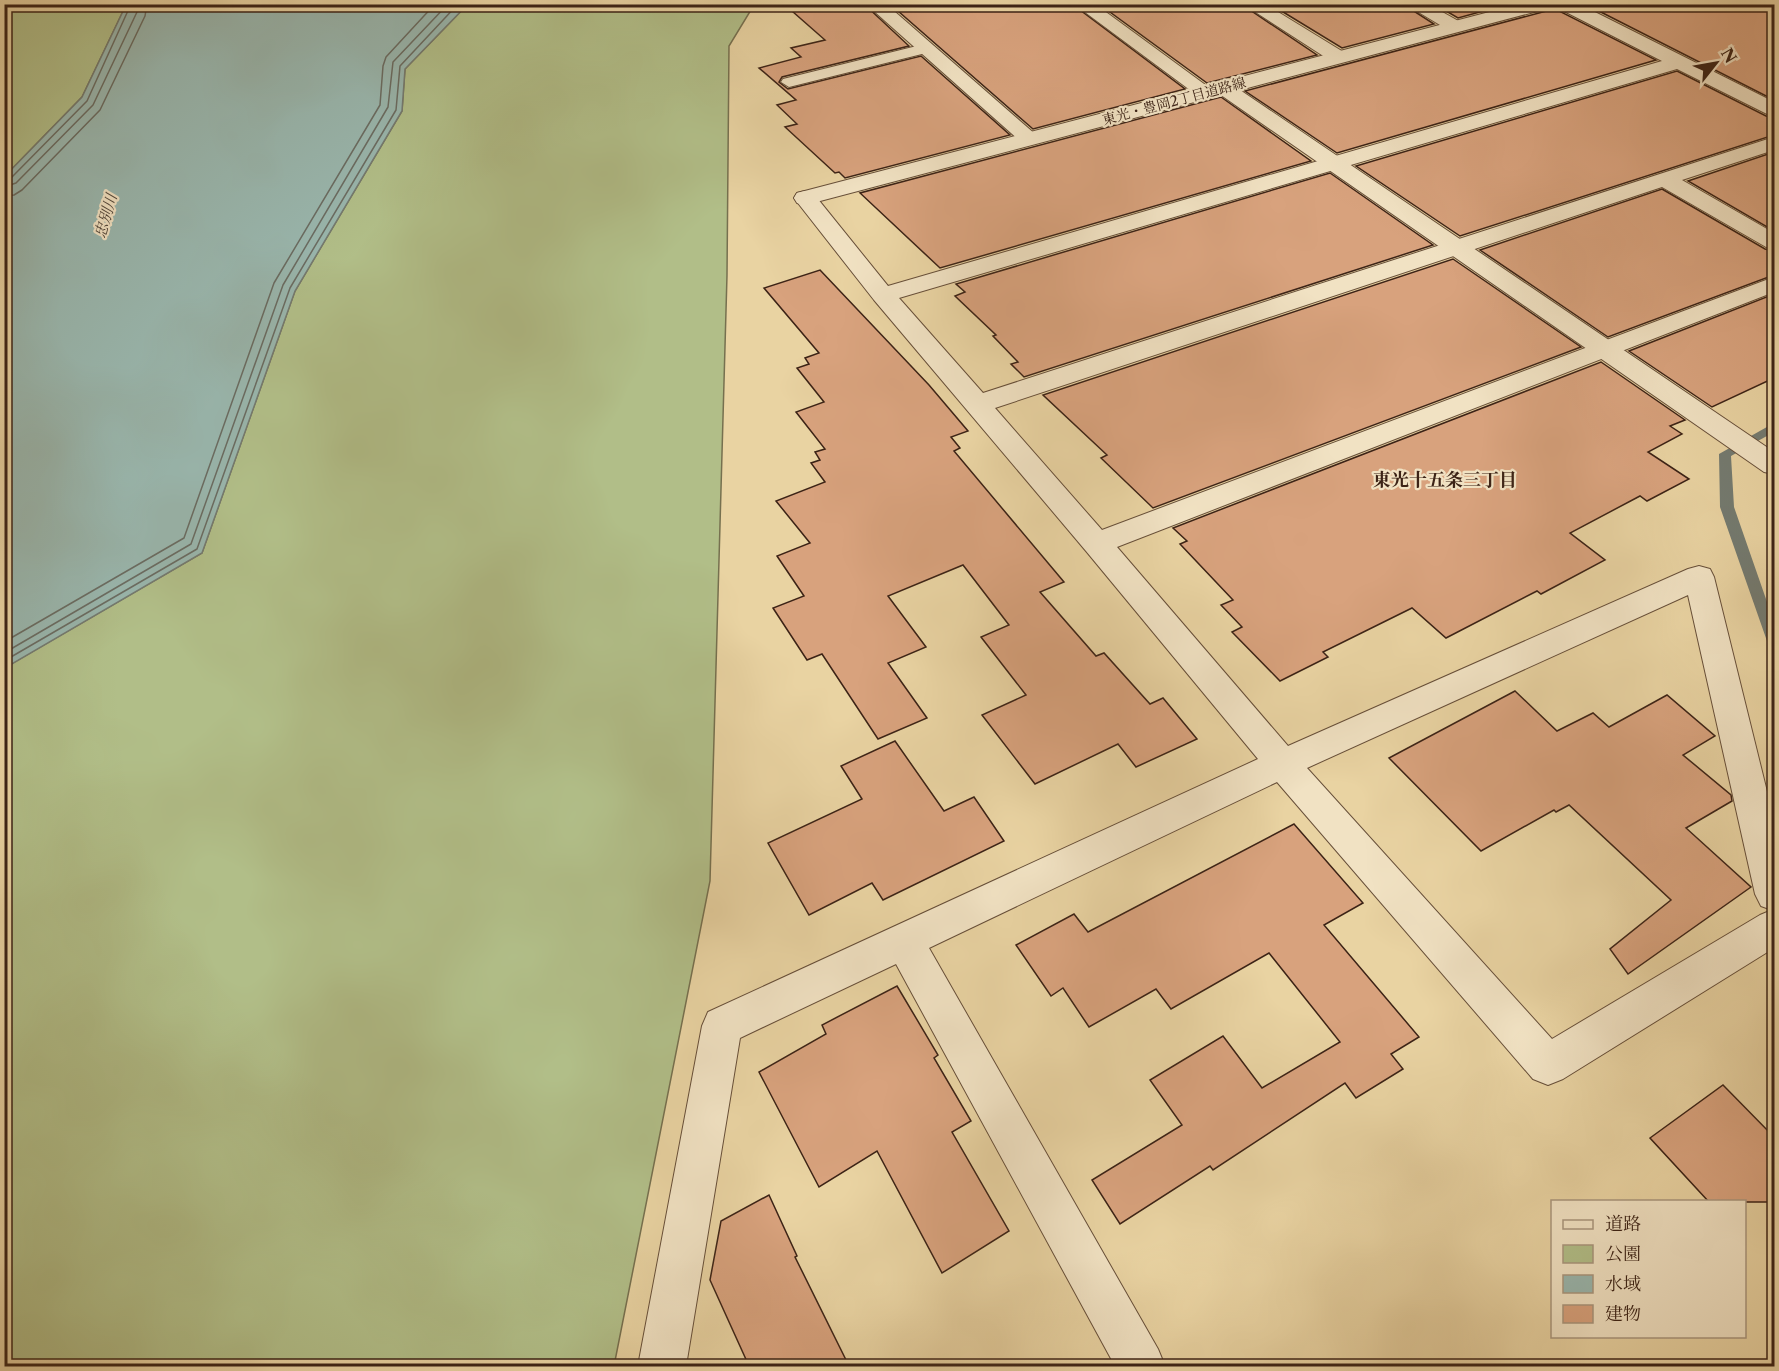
<svg xmlns="http://www.w3.org/2000/svg" width="1779" height="1371" viewBox="0 0 1779 1371" font-family="'Libre Caslon Text','Noto Serif JP',serif">
<rect width="100%" height="100%" fill="#e9d3a2"/>
<filter id="stains"><feTurbulence type="fractalNoise" baseFrequency=".00333" numOctaves="4"/><feColorMatrix values="0 0 0 0 .2 0 0 0 0 .09 0 0 0 0 .02 0 0 0 .5 -.17"/></filter>
<radialGradient id="worn" r=".72"><stop offset=".6" stop-color="#630" stop-opacity="0"/><stop offset="1" stop-color="#630" stop-opacity=".3"/></radialGradient>
<g fill="#b1be88" stroke="#76704f" stroke-width="1.5">
<polygon points="5,5 126,5 82,97 5,176"/>
<polygon points="467,5 754,5 729,46 727,275 710,881 614,1366 5,1366 4,668 202,553 295,291 402,111 405,69"/>
</g>
<polygon fill="#99b6ad" stroke="#747b71" stroke-width="1.5" points="126,5 467,5 405,69 402,111 295,291 202,553 5,668 5,176 82,97"/>
<g fill="none" stroke-linecap="round" stroke-linejoin="round">
<g stroke="#6a6c62" stroke-width="1.5">
<polyline points="4,180 11,178 87,101 131,4"/>
<polyline points="4,187 16,183 93,105 137,12 138,4"/>
<polyline points="4,196 14,195 22,190 100,110 145,16 147,4"/>
<polyline points="4,642 184,538 274,283 380,105 383,66 386,57 435,4"/>
<polyline points="4,653 191,544 283,285 388,107 393,62 448,4"/>
<polyline points="4,661 197,549 290,288 396,110 400,66 458,4"/>
</g>
<polygon fill="#747b71" fill-rule="evenodd" points="1774,423 1774,432 1731,456 1734,507 1774,622 1774,647 1769,645 1767,641 1720,507 1719,454"/>
</g>
<g fill="#d8a27d" stroke="#3c2316" stroke-width="1.5">
<polygon points="784,4 864,4 909,46 782,77 779,82 788,89 921,56 1010,135 845,178 839,172 835,173 785,127 797,124 777,105 796,100 759,68 801,57 791,48 825,40"/>
<polygon points="890,4 1072,4 1185,89 1033,129"/>
<polygon points="1099,4 1241,4 1317,55 1207,83"/>
<polygon points="1270,4 1403,4 1434,24 1342,48"/>
<polygon points="1434,4 1509,4 1458,18"/>
<polygon points="1585,4 1774,4 1774,100"/>
<polygon points="1554,6 1557,10 1656,60 1337,153 1245,91 1550,10"/>
<polygon points="1677,71 1766,116 1774,118 1774,135 1460,236 1356,166"/>
<polygon points="1221,97 1311,161 940,268 860,193"/>
<polygon points="1774,152 1774,231 1688,181"/>
<polygon points="1330,173 1433,245 1024,377 1011,364 1018,362 993,336 996,335 955,296 965,292 956,284"/>
<polygon points="1662,189 1765,249 1774,251 1774,275 1608,337 1480,250"/>
<polygon points="1453,259 1581,347 1153,508 1101,458 1107,455 1043,395"/>
<polygon points="820,270 929,385 968,431 951,437 960,448 954,451 1064,582 1040,592 1096,656 1104,653 1150,704 1163,698 1197,739 1136,767 1118,744 1035,784 982,715 1026,695 981,637 1009,625 963,565 888,596 926,647 888,663 927,718 878,739 822,654 807,660 773,608 804,596 777,556 810,543 776,501 825,482 811,463 820,460 815,452 825,449 796,412 824,402 797,368 809,364 805,358 819,353 764,288"/>
<polygon points="1774,294 1774,378 1712,407 1629,351"/>
<polygon points="1601,362 1685,420 1670,426 1682,434 1648,452 1689,479 1647,501 1640,496 1570,533 1605,560 1541,594 1537,591 1446,638 1412,608 1323,652 1328,657 1280,681 1232,632 1242,627 1221,605 1233,600 1180,544 1187,541 1173,528"/>
<polygon points="1515,691 1557,731 1593,713 1609,727 1667,695 1715,736 1683,755 1731,795 1732,801 1686,828 1751,887 1628,974 1610,949 1671,900 1569,805 1556,812 1554,810 1481,851 1389,758"/>
<polygon points="895,741 944,811 974,797 1004,841 883,900 872,883 809,915 768,843 862,799 841,766"/>
<polygon points="1294,824 1363,903 1324,925 1419,1037 1391,1054 1403,1069 1356,1098 1345,1083 1213,1170 1210,1166 1120,1224 1092,1180 1182,1125 1150,1080 1223,1036 1262,1088 1340,1042 1269,953 1171,1009 1156,989 1089,1027 1063,988 1051,996 1016,945 1074,914 1088,932"/>
<polygon points="897,986 938,1055 934,1058 971,1121 952,1132 1009,1231 942,1273 877,1151 819,1187 759,1072 826,1034 822,1025"/>
<polygon points="1723,1085 1774,1137 1774,1202 1709,1202 1650,1138"/>
<polygon points="769,1195 797,1256 795,1257 849,1366 749,1366 710,1280 721,1221"/>
</g>
<g fill="none" stroke-linecap="round" stroke-linejoin="round">
<defs>
<polygon id="service" points="925,44 930,46 933,49 930,52 789,87 781,82 783,79"/>
<g id="minor">
<polygon points="866,4 886,4 1035,134 1038,138 1035,142 1028,144 1021,142"/>
<polygon points="1074,4 1095,4 1215,92 1212,96 1198,96"/>
<polygon points="1243,4 1265,4 1345,53 1348,57 1345,61 1331,61"/>
<polygon points="1405,4 1428,4 1462,23 1465,27 1462,31 1450,31"/>
<path d="M1555,4H1579L1774,102V116L1767,114L1677,69L899,298L983,393L1774,137V150L1682,180L1774,233V249L1766,247L1662,187L995,408L1102,530L1774,277V292L1117,547L1288,746L1688,569L1699,566L1710,569L1714,577L1774,820V948L1563,1079L1548,1085L1533,1079L1277,782L929,948L1158,1349L1165,1366H1115L896,964L740,1038L686,1366H638L702,1026L708,1012L1258,759L1086,551L874,300L794,198L797,193L805,191L813,193L888,286L1662,61L1558,8ZM1688,595L1755,894L1761,906L1772,910L1760,915L1552,1039L1307,768Z"/>
</g>
<polygon id="tertiary" points="1520,4 1552,4 1549,8 1240,90 1774,452 1774,474 1764,472 1221,95 805,205 797,203 794,198 797,193"/>
</defs>
<use href="#service" stroke="#674f39" stroke-width="2"/>
<use href="#minor" stroke="#674f39" stroke-width="2"/>
<use href="#tertiary" stroke="#674f39" stroke-width="2"/>
<use href="#service" fill="#f1e2c3" fill-rule="evenodd"/>
<use href="#minor" fill="#f1e2c3" fill-rule="evenodd"/>
<use href="#tertiary" fill="#f1e2c3" fill-rule="evenodd"/>
</g>
<g text-anchor="middle" stroke-width="4.5" stroke-linejoin="round" paint-order="stroke">
<g font-size="14" fill="#3c2316" stroke="#f1e2c3">
<text transform="translate(1174 101) rotate(-15)" y="5">東光・豊岡2丁目道路線</text>
</g>
<g font-size="15" font-style="italic" fill="#53483c" stroke="#f1e2c3">
<text transform="translate(106 216) rotate(-74)" y="5">忠別川</text>
</g>
<g font-size="18" font-weight="bold" fill="#3c2316" stroke="#f1e2c3">
<text x="1445" y="486">東光十五条三丁目</text>
</g>
</g>
<rect width="1779" height="1371" fill="none" stroke="#e9d3a2" stroke-width="24"/>
<rect x="6" y="6" width="1767" height="1359" fill="none" stroke="#3c2316" stroke-width="3"/>
<rect x="12" y="12" width="1755" height="1347" fill="none" stroke="#3c2316" stroke-width="1.5"/>
<rect x="1551" y="1200" width="195" height="138" fill="#f1e2c3" stroke="#a9967e" stroke-width="1.5"/>
<rect x="1563" y="1220" width="30" height="9" fill="#f1e2c3" stroke="#a9967e" stroke-width="1.5"/>
<text x="1605" y="1230" font-size="18" fill="#3c2316">道路</text>
<rect x="1563" y="1245" width="30" height="18" fill="#b1be88" stroke="#a9967e" stroke-width="1.5"/>
<text x="1605" y="1260" font-size="18" fill="#3c2316">公園</text>
<rect x="1563" y="1275" width="30" height="18" fill="#99b6ad" stroke="#a9967e" stroke-width="1.5"/>
<text x="1605" y="1290" font-size="18" fill="#3c2316">水域</text>
<rect x="1563" y="1305" width="30" height="18" fill="#d8a27d" stroke="#a9967e" stroke-width="1.5"/>
<text x="1605" y="1320" font-size="18" fill="#3c2316">建物</text>
<g transform="translate(1716 63) rotate(59)" stroke="#f1e2c3" stroke-width="4.5" paint-order="stroke">
<path d="M0-4.5L10 22L0 15L-10 22Z" fill="#3c2316"/>
<text y="-9" font-size="16" font-weight="bold" text-anchor="middle" fill="#3c2316">N</text>
</g>
<rect width="100%" height="100%" filter="url(#stains)"/>
<rect width="100%" height="100%" fill="url(#worn)"/>
</svg>
